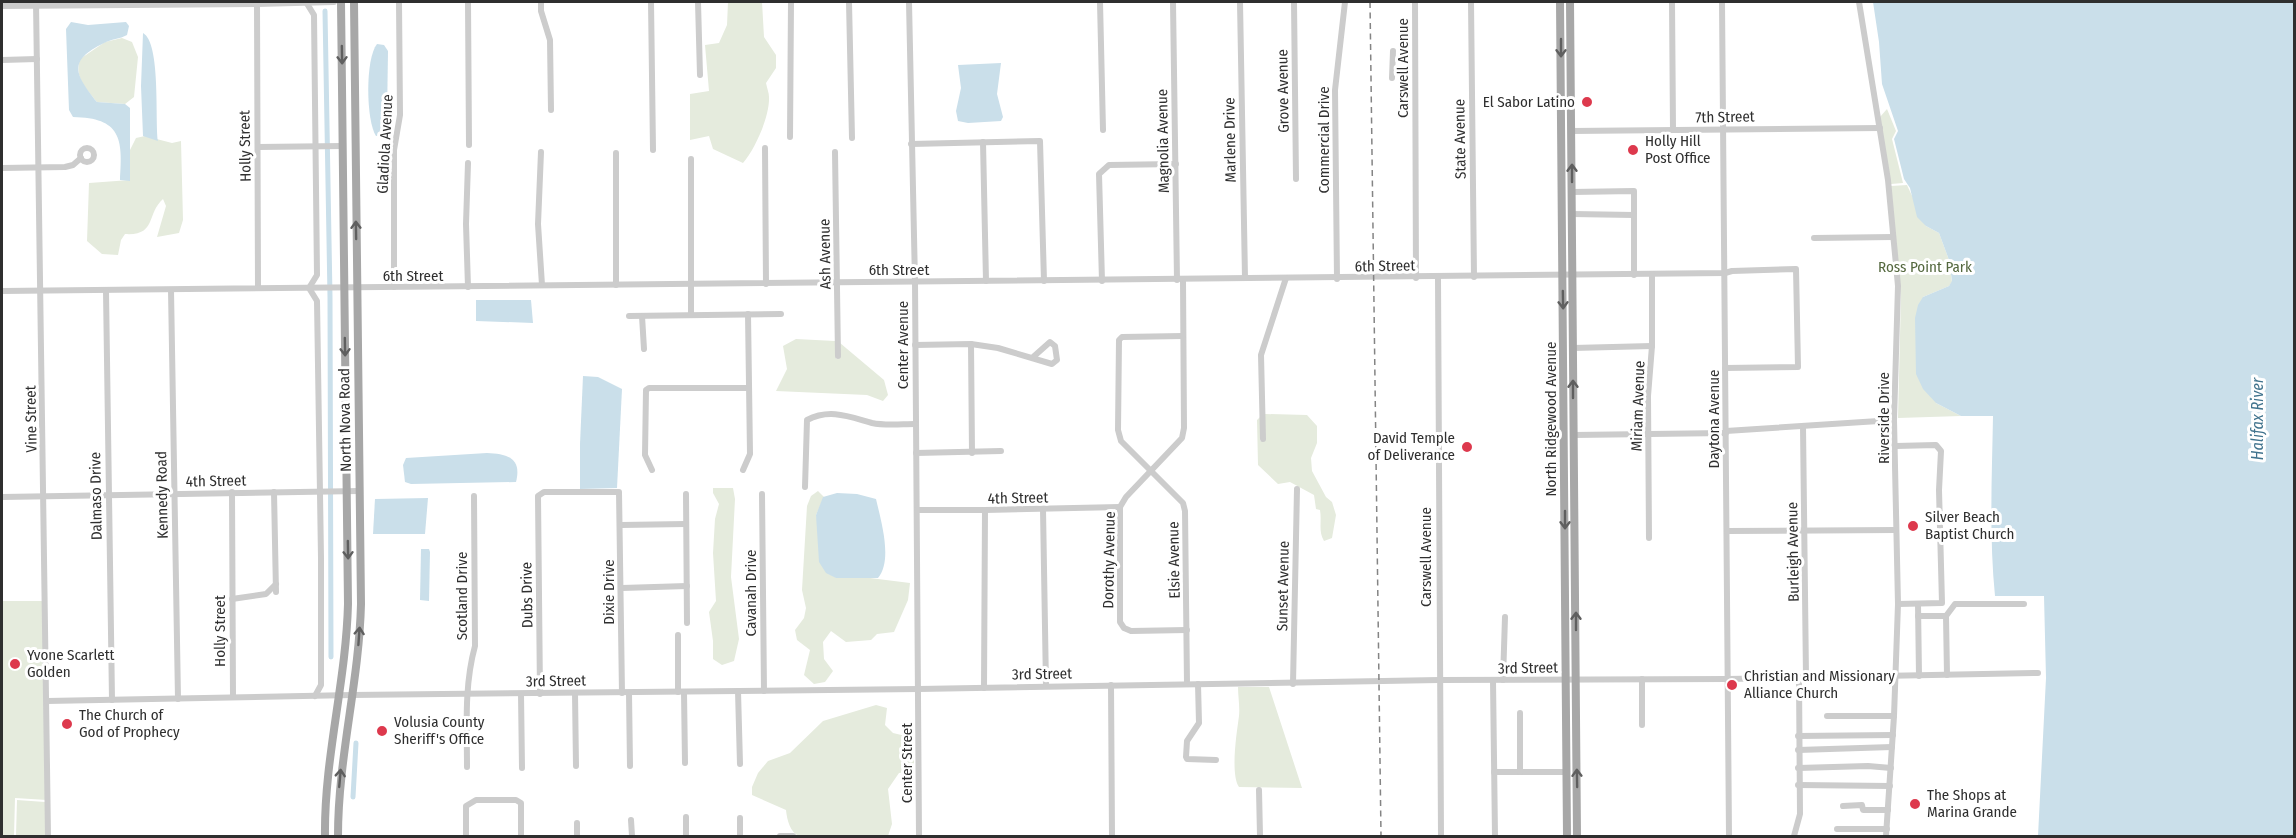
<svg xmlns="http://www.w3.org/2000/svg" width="2296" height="838" viewBox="0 0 2296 838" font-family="'Fira Sans Condensed',sans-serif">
<rect width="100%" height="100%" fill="#fff"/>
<g fill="#e5ebdd">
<path d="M728,2H762L764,37L776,55V68L766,83C767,88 769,93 769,97C770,116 755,149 743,163L713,149L709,136L690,140V94L709,91L705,45L719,43L727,25Z"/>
<path d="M122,38L132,42L138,57L134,97L125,104L97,102C86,88 74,78 80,59L105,42Z"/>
<polygon points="1887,109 1896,131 1892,139 1903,183 1891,184 1880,117"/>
<path d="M145,136L172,143L181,141L183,220L179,233L157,237L166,206L163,199C146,214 157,236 125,234L121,240L118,255L102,254L87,241L89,183L130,180V150L136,138Z"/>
<polygon points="1907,185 1926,226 1939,233 1949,260 1952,282 1949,286 1923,297 1936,403 1961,416 1898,418 1901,295 1891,186"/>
<polygon points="796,339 835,341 836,359 840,358 840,343 884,380 888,395 883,401 867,395 776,391 787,369 783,346"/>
<path d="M1265,414L1307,415L1317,426V443L1311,458L1312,471L1326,497L1332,502L1336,515L1332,538L1324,541C1318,531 1322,522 1320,510L1316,509L1314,495L1290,482L1278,484L1258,465L1257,420L1260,417V441H1265Z"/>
<polygon points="713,488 733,488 735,499 731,577 739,639 734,661 722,665 713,659 713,641 709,612 716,601 713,553 715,519 719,504 713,493"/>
<polygon points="818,491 824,497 816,515 836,578 862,577 910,583 908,600 894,632 877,634 871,640 846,642 831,631 823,642 824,659 833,671 825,682 814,684 804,675 810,650 797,640 795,630 804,618 806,608 802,590 807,506 811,496"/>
<polygon points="2,601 46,601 47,800 15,798 14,836 2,836"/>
<path d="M1238,687H1269L1302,788L1239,787C1230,774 1237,731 1239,716C1240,707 1238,696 1238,687Z"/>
<path d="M876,705L887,708L885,725L893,733L914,738V771L899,773L888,789L892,824L888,836H799C790,832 787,820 786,810L752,795V787L758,773L768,761L790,753L823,721Z"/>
<polygon points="17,800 45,802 45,836 16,836"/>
</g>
<g fill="#cadfea">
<path d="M1873,2H2294V836H2038L2046,678L2044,596H1995C1989,536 1992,476 1993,416H1961L1936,403L1923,389L1916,374L1915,318L1918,305L1923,297L1949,286L1952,281L1949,260L1939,233L1926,226L1917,217L1910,188L1904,179L1894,139L1898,131L1882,84L1879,42Z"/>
<path d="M71,22L88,25L126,22L129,26L127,35C120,39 111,39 104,43C67,61 75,74 97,102L125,104L130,108V181L120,180C123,138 121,118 73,117L69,110L66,29Z"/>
<path d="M143,33C161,43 155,119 158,141L143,136L141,86Z"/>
<path d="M377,44L384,45L388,51L387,117L383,135L376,136C366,121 365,59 377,44Z"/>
<polygon points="1001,63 997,94 1003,117 1001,121 968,123 958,121 956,111 961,88 958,65"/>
<polygon points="476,300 531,300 533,323 476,321"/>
<polygon points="583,376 598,377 622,389 617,488 580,489 580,444"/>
<path d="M487,453C508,454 522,458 516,482L411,484L405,482L403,465L406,458Z"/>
<path d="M837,493L857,494L876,499C881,521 893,560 878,578H836L826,573L819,562L816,515L823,497Z"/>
<polygon points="428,498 425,534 373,534 375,499"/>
<polygon points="421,549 429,549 430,552 429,601 420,600"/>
</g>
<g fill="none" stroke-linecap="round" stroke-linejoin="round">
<g stroke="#cadfea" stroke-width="5">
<polyline points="325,11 330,297 331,657"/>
<polyline points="353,797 356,743"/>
</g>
<g stroke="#ccc" stroke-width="6">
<polyline points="36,2 48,836"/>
<polyline points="306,2 314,15 317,275 309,288"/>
<polyline points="468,2 469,145"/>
<polyline points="541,2 541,11 550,40 551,110"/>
<polyline points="651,2 653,150"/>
<polyline points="698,2 700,75"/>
<polyline points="849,2 852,138"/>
<polyline points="909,2 915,282 919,836"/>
<polyline points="1100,2 1103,130"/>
<polyline points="1173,2 1177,280"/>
<polyline points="1240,2 1245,278"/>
<polyline points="1294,2 1296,179"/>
<polyline points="1415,2 1416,278"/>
<polyline points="1471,2 1474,277"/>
<polyline points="1672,2 1673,130"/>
<polyline points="1722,2 1729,836"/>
<polyline points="1859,2 1888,180 1898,286 1894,420 1898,604 1894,716 1886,836"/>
<polyline points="257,4 258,288"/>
<polyline points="2,6 257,4 334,2"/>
<polyline points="2,60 37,59"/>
<polyline points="1392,78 1393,51"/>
<polyline points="1571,131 1880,128"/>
<polyline points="790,137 791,2"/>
<polyline points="983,142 986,281"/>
<polyline points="911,144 1040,141 1044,281"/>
<polyline points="258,147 343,146"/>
<polyline points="765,148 766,284"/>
<circle cx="87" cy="155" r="7"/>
<polyline points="541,152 538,224 542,285"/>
<polyline points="835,152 838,356"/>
<polyline points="616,153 616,285"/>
<polyline points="2,168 65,167 73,165 81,158"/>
<polyline points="1572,192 1634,191 1634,275"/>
<polyline points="1572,214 1634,215"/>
<polyline points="1814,238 1893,237"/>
<polyline points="1438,278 1441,836"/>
<polyline points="1337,279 1335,90 1345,2"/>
<polyline points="1183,280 1184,428 1182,438 1126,497 1120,507 1120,622 1124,628 1131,631 1187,630"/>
<polyline points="1102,281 1099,174 1109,165 1176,164"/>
<polyline points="394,287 394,150 400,115 399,2"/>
<polyline points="468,287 466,224 468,163"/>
<polyline points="309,288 317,301 321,558 321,685 315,696"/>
<polyline points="171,290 178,699"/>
<polyline points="2,291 1725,273 1732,271 1796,269 1798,367 1725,368"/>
<polyline points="106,291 112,700"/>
<polyline points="691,315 691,159"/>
<polyline points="629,316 781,314"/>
<polyline points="642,316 644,349"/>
<polyline points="1183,336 1122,337 1119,340 1118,430 1121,441 1183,503 1185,511 1187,684"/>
<polyline points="971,344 972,453"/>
<polyline points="915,345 971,344 998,348 1052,364 1057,360 1055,346 1050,342 1032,358"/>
<polyline points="1573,348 1652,346"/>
<polyline points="1803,426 1806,677"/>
<polyline points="1726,431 1894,420"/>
<polyline points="1574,435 1726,433"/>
<polyline points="1263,439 1261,355 1286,278"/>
<polyline points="1896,446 1936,445 1941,451 1939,490 1942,603 1898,604"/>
<polyline points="916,453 1001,451"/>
<polyline points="652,470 645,455 646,390 649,388 749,388"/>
<polyline points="743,470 750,454 748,314"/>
<path d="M805,487L807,420C830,408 850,417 872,423C885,426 902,424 915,424"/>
<polyline points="232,492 233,697"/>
<polyline points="274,492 276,592"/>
<polyline points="686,494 687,623"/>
<polyline points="762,494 764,691"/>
<polyline points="2,497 359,491"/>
<polyline points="1043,509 1046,686"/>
<polyline points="917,510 985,510 1120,507"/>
<polyline points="621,525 686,524"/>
<polyline points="1727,531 1896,530"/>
<polyline points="1649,538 1648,396 1652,346 1652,274"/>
<polyline points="622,588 687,586"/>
<polyline points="232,599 266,594 276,584"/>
<polyline points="1918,604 1919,676"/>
<polyline points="1918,616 1946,616"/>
<polyline points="1947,675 1946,616 1955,604 2024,604"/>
<polyline points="1642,679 1642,725"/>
<polyline points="1493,680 1495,836"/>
<polyline points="1503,680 1505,617"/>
<polyline points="1198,684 1199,723 1187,741 1186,757 1187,759 1216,760"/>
<polyline points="1293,684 1297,489"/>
<polyline points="1111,685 1112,836"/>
<polyline points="984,688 985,510"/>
<polyline points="738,691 740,764"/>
<polyline points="678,692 678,635"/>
<polyline points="684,692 685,763"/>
<polyline points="575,693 576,766"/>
<polyline points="629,693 630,766"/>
<polyline points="521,694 522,768"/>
<polyline points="540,694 538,496 544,492 619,492 622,693"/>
<polyline points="47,701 352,695 919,689 1439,680 1728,679 2038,673"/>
<polyline points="1827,716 1894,716"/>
<polyline points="1798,736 1893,735"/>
<polyline points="1798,750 1892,747"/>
<path d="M467,767C467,727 464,686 475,646L474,496"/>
<polyline points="1798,768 1868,766 1891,768"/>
<polyline points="1494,772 1567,772"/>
<polyline points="1520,772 1520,713"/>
<polyline points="1798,785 1890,786"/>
<polyline points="1259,790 1260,836"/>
<polyline points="1843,806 1862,805 1863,810 1888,810"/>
<polyline points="686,817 686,836"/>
<polyline points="740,818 740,836"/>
<polyline points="631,820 632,836"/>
<polyline points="577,823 577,836"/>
<polyline points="1837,829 1887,829"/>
<polyline points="466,836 466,806 476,800 516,800 521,803 521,836"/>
<polyline points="780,836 793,836"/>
<polyline points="1794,836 1800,814 1799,677"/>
</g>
<g stroke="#a7a7a7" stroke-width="8">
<polyline points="1560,2 1567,836"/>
<polyline points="1570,2 1577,836"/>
<path d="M325,836C324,758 346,682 348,604L341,2"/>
<path d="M338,836C338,757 359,683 361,604L354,2"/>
</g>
<polyline stroke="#848484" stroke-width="1.5" stroke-dasharray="6 4.5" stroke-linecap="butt" points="1370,2 1381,836"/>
</g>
<defs><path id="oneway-shaft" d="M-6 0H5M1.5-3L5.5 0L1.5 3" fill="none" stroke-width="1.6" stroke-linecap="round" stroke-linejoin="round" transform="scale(1.5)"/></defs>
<g stroke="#5f5f5f">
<use href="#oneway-shaft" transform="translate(1561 48) rotate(90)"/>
<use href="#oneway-shaft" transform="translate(342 55) rotate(89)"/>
<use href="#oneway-shaft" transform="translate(1572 173) rotate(-90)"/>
<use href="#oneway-shaft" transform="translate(356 230) rotate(-91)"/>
<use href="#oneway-shaft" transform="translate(1563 300) rotate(89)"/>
<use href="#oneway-shaft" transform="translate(345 347) rotate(89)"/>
<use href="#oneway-shaft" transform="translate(1573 389) rotate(-90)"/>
<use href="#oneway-shaft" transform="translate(1565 520) rotate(90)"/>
<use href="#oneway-shaft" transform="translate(348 550) rotate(89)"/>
<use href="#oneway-shaft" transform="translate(1576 621) rotate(-90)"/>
<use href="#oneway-shaft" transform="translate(359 636) rotate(-86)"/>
<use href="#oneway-shaft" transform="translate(340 778) rotate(-85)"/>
<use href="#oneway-shaft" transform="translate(1577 778) rotate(-91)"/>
</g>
<g fill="#dd394d" stroke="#fff" stroke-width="2">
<circle cx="1587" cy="102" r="6"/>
<circle cx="1633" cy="150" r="6"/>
<circle cx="1467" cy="447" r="6"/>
<circle cx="1913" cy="526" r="6"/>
<circle cx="15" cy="664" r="6"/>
<circle cx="1732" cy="685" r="6"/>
<circle cx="67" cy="724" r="6"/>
<circle cx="382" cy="731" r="6"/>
<circle cx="1915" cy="804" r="6"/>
</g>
<g text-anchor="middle" stroke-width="6" stroke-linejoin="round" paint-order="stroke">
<g font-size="15" fill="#2f2f2f" stroke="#fff">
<text transform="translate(1403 68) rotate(-90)" y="5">Carswell Avenue</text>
<text transform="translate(1283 91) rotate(-91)" y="5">Grove Avenue</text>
<text transform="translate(1725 117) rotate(-1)" y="5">7th Street</text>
<text transform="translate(1460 139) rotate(-91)" y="5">State Avenue</text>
<text transform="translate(1230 140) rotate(-91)" y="5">Marlene Drive</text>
<text transform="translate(1324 140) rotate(-90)" y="5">Commercial Drive</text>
<text transform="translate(1163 141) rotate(-91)" y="5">Magnolia Avenue</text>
<text transform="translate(385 144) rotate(-87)" y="5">Gladiola Avenue</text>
<text transform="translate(245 146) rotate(-91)" y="5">Holly Street</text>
<text transform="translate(825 254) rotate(-91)" y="5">Ash Avenue</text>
<text transform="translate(1385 266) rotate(-1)" y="5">6th Street</text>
<text x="899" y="275">6th Street</text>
<text x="413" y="281">6th Street</text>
<text transform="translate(903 345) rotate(-90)" y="5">Center Avenue</text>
<text transform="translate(1638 406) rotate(-88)" y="5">Miriam Avenue</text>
<text transform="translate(1884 418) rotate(-90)" y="5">Riverside Drive</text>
<text transform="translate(31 419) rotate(-91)" y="5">Vine Street</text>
<text transform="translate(1551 419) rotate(-90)" y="5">North Ridgewood Avenue</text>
<text transform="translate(1714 419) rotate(-90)" y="5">Daytona Avenue</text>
<text transform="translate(345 420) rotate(-91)" y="5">North Nova Road</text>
<text transform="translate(216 481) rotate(-1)" y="5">4th Street</text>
<text transform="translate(162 495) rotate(-91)" y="5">Kennedy Road</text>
<text transform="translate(96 496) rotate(-91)" y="5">Dalmaso Drive</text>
<text transform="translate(1018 498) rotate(-1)" y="5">4th Street</text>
<text transform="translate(1793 552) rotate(-91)" y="5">Burleigh Avenue</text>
<text transform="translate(1426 557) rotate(-90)" y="5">Carswell Avenue</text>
<text transform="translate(1109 560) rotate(-89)" y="5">Dorothy Avenue</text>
<text transform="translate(1174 560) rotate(-91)" y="5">Elsie Avenue</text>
<text transform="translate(1283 586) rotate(-89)" y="5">Sunset Avenue</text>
<text transform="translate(609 592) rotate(-90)" y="5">Dixie Drive</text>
<text transform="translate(751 593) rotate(-90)" y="5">Cavanah Drive</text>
<text transform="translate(527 595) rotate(-91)" y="5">Dubs Drive</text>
<text transform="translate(462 596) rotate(-90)" y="5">Scotland Drive</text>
<text transform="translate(220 631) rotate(-90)" y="5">Holly Street</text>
<text transform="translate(1528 668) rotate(-1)" y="5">3rd Street</text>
<text transform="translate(1042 674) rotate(-1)" y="5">3rd Street</text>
<text transform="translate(556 681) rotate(-1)" y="5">3rd Street</text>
<text transform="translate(907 763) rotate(-90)" y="5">Center Street</text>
</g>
<g font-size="15" fill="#2f2f2f" stroke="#fff" text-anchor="start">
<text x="1575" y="107" text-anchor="end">El Sabor Latino</text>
<text x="1645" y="146">Holly Hill<tspan x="1645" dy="17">Post Office</tspan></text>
<text x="1455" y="443" text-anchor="end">David Temple<tspan x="1455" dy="17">of Deliverance</tspan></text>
<text x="1925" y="522">Silver Beach<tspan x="1925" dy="17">Baptist Church</tspan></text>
<text x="27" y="660">Yvone Scarlett<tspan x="27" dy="17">Golden</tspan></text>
<text x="1744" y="681">Christian and Missionary<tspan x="1744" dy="17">Alliance Church</tspan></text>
<text x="79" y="720">The Church of<tspan x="79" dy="17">God of Prophecy</tspan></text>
<text x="394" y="727">Volusia County<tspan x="394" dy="17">Sheriff's Office</tspan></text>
<text x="1927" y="800">The Shops at<tspan x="1927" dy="17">Marina Grande</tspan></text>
</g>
<g font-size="15" fill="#54683e" stroke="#fff">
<text x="1925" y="272">Ross Point Park</text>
</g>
<g font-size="16" font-style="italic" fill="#40738d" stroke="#fff">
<text transform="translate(2257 419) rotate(-90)" y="6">Halifax River</text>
</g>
</g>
<rect width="2296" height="838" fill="none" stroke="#2f2f2f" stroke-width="6"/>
</svg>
